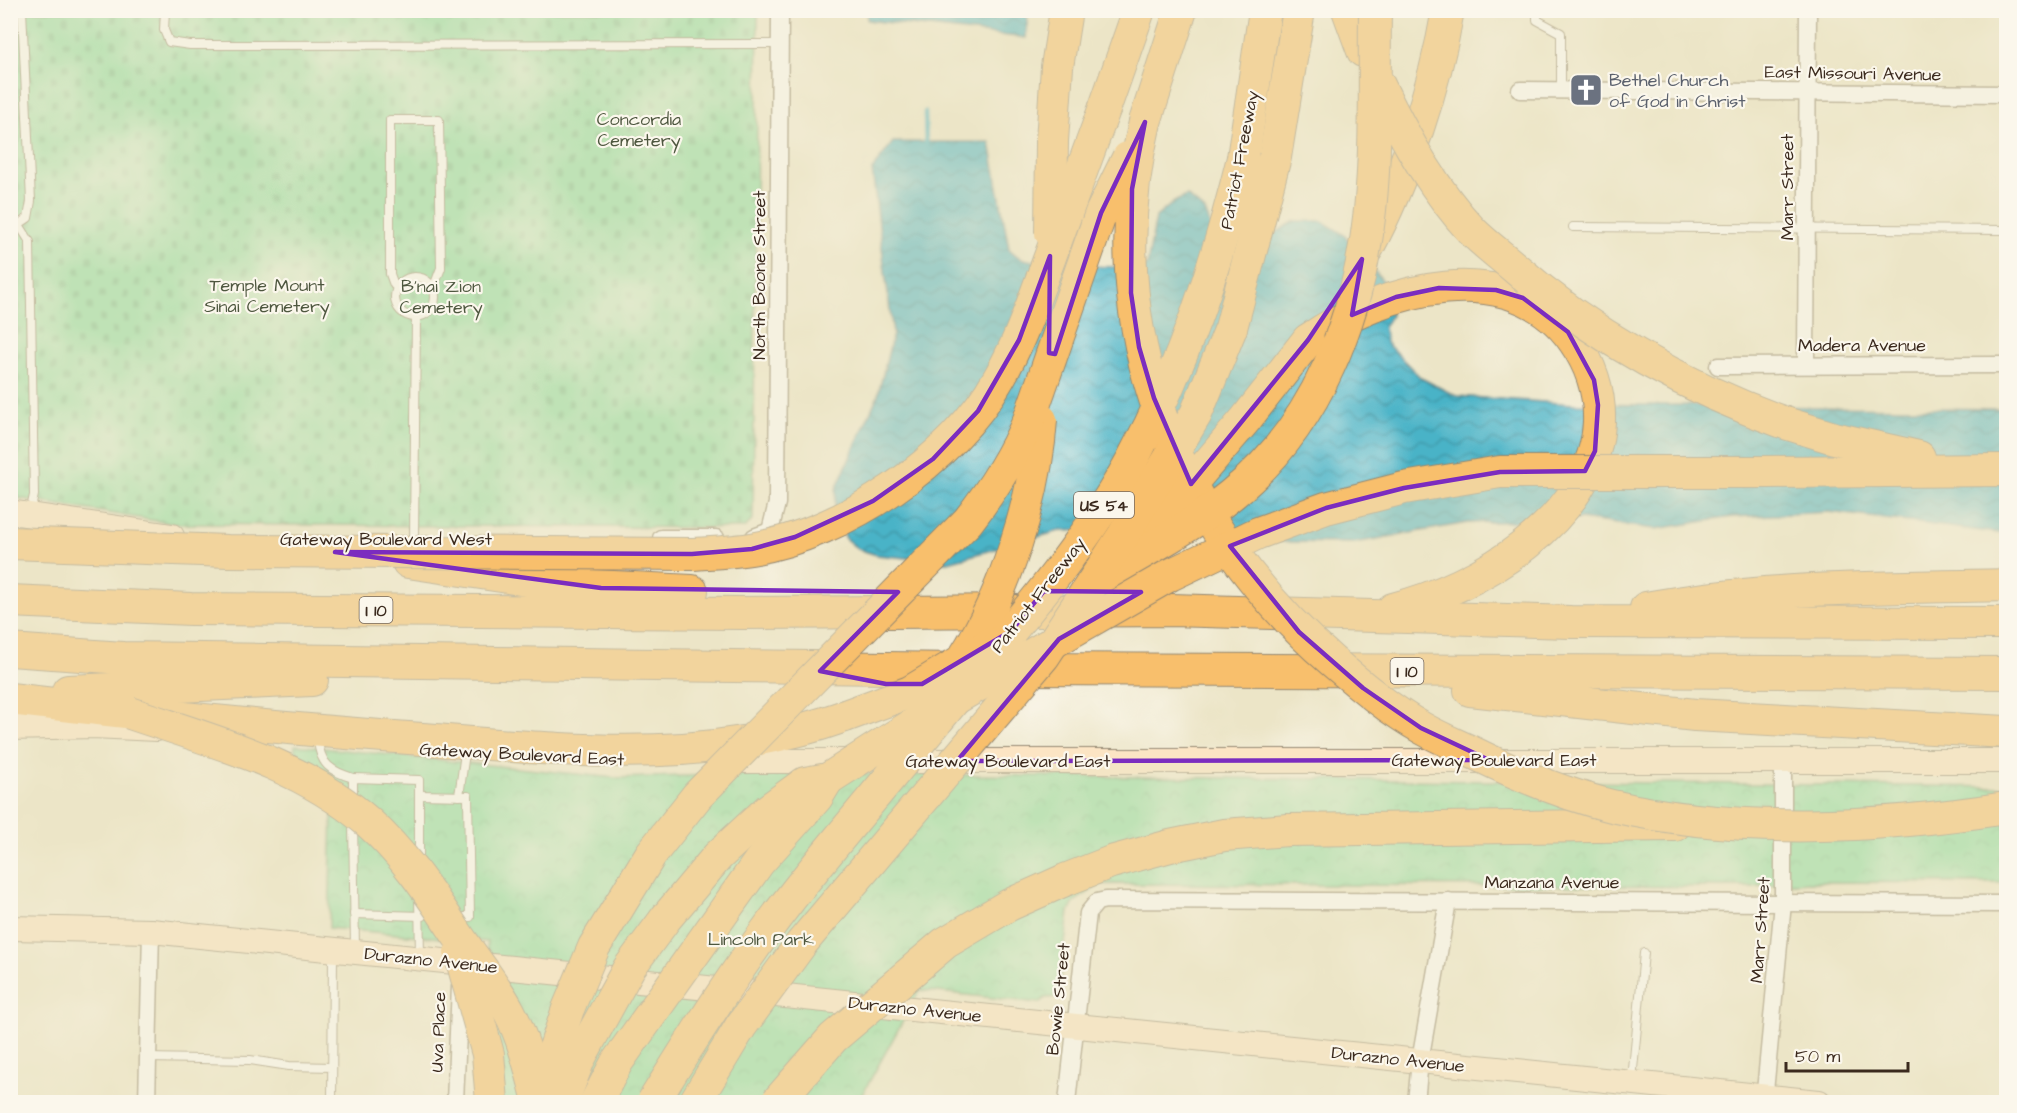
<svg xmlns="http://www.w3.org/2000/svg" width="2017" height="1113" viewBox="0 0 2017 1113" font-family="'Architects Daughter',sans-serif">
<defs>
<pattern id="cemetery-stones" width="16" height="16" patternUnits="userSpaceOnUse" patternTransform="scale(1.5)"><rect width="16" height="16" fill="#88dea2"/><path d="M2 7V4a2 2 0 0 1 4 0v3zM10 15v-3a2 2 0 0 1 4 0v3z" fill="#76bf8b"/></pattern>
<pattern id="park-crowns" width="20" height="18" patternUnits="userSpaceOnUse" patternTransform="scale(1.5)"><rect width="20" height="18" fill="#88dea2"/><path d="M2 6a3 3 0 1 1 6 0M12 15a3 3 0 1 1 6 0" fill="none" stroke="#76bf8b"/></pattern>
<pattern id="water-waves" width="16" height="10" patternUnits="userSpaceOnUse" patternTransform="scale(1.5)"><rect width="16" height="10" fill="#49b3c7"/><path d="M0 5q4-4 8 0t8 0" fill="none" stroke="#3e92a1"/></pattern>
</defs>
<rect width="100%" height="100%" fill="#fbf7ec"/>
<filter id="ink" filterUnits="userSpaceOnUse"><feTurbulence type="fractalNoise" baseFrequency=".0167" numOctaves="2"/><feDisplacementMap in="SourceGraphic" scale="12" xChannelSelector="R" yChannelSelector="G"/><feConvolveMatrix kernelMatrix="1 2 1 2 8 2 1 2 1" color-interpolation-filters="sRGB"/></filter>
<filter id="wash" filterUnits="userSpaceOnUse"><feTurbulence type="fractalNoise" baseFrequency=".008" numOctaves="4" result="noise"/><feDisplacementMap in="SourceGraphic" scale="24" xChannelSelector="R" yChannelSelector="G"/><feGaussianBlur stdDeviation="1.35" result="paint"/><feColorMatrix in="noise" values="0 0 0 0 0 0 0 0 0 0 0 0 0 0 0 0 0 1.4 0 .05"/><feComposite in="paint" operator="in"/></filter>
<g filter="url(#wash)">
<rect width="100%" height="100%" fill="#ece5c7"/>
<polygon fill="url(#cemetery-stones)" stroke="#628460" stroke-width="1.5" points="10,11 758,11 753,520 744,528 175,524 11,497"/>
<polygon fill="url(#park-crowns)" stroke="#628460" stroke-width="1.5" points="295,745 615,778 786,773 2006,787 2006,883 1808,882 1751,887 1101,884 1075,901 1069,912 1058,997 1045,998 1040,1003 920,990 858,1102 484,1102 487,942 329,928 333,774 294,756"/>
<g fill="url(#water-waves)" stroke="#426e72" stroke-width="1.5">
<polygon points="867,11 1028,11 1026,38 867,20"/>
<path d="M893,142H990L1009,249C1012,252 1017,256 1020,258C1037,264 1129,270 1147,265L1156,217L1174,202L1187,196L1205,211L1212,230L1240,244L1269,237L1295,221H1322L1343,234L1384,282L1391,315L1384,327L1386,343L1421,378L1456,396L1572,404L2006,409V534L1829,512L1732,517L1655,529L1580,519L1467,523L1354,543L1285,542L1200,526L1059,531L948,562L877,555L858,549L846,539L835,506L836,489L878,395L893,334L872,170Z"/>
</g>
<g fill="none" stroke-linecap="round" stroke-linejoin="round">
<polyline stroke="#49b3c7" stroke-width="4.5" points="925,112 926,148"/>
</g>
</g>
<g filter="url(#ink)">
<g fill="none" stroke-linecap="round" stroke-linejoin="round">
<defs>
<g id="lane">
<polyline points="165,10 164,30 169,42 190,45 780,44"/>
<polyline points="1537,10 1537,20 1561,33 1561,90"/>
<polyline points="20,226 30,242 34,495 30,513"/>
<polyline points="1573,227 2006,230"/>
<polyline points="10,230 28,218 31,201 22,10"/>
<circle cx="415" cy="297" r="20"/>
<polyline points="398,287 394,285 390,274 390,120 439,120 441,268 433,289"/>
<polyline points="414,539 416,317"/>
<path d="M318,740C320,764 330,771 353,778"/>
<polyline points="419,795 468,796 470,917 454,917"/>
<polyline points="459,796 465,753"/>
<polyline points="353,802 353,778 419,780 419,864"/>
<polyline points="353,821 355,949"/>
<polyline points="419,895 420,957"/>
<polyline points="354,914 423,916"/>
<polyline points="148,1058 250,1060 289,1066 332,1067"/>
<polyline points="1632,1080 1644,953"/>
<polyline points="332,1102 333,953"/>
</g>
<g id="street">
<polyline points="1520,90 2006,94"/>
<polyline points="1806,364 1808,10"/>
<polyline points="1718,366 2006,365"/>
<polyline points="754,537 770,531 777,503 780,10"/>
<polyline points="661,538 716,538"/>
<polyline points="147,1102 151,931"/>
<polyline points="455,1102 460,986"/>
<polyline points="1067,1102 1088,913 1097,902 1106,900 2006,904"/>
<polyline points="1416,1102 1420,1061 1448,901"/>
<polyline points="1764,1102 1783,903 1783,760"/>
</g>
<g id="secondary">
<polyline points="10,512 172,536"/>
<polyline points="10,728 93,726 157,729"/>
<polyline points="722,761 858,761"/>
<polyline points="893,761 2006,761"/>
<polyline points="10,928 151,931 1819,1102"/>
</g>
<g id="highway">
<polyline points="1348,10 1363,51"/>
<polyline points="1105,107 1139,10"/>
<polyline points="1145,122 1181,10"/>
<polyline points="1052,141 1057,67 1066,10"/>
<polyline points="1275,157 1299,10"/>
<polyline points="1243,158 1265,10"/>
<path d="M1367,249C1404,180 1435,87 1448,10"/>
<path d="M1308,340C1382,288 1512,252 1574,341C1591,365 1600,393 1599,422C1595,519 1477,588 1393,609"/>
<polyline points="1785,423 1834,438 1919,457"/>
<polyline points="1767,472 2006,470"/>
<polyline points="408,562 554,584 692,591"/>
<polyline points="10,601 191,609 742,613 1171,610 1571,622 2006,623"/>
<path d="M1646,608C1764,586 1887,588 2006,585"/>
<polyline points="10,650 123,658 960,669"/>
<polyline points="1010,669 2006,673"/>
<polyline points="1470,690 1695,715 2006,732"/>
<polyline points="68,691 312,680"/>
<path d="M10,699C147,715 285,729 422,739C569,750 703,767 845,716"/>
<polyline points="1065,880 1111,862 1170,846 1224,835 1288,830 1675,825"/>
</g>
</defs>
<use href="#lane" stroke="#948872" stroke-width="10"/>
<use href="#street" stroke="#948872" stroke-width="19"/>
<use href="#secondary" stroke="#948872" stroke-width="26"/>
<use href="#highway" stroke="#948872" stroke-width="34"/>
<use href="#lane" stroke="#fff" stroke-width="8"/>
<use href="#street" stroke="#fff" stroke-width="16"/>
<use href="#secondary" stroke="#fce5c4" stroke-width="24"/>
<use href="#highway" stroke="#f8bf6c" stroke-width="32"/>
<defs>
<g id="highway-bridge">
<path d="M1377,81C1402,134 1432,188 1472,231C1485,244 1500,255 1514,267C1594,337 1685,387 1785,423"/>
<path d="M1145,122C1095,326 1176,526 1332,661C1360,685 1390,710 1422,728C1441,739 1462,747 1482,757C1523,777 1567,795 1612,806C1741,835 1877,828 2006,808"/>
<polyline points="1051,233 1052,141"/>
<path d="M10,543L228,551L692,554C711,553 731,552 751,549C844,534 953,461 999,378C1020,342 1032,304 1047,265C1066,212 1086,160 1105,107"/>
<polyline points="1140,543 1246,419 1308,340"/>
<path d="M1101,577C1144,551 1192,527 1231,495C1317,427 1359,316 1370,210C1377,144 1374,76 1375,10"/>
<path d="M963,659C1005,595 1036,496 1041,420"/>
<path d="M130,713C212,741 300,763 368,822C402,852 428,890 453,928C471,956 493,981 509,1011C524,1039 531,1071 539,1101"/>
<polyline points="845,716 910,692 991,643"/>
<polyline points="460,953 488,1054 492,1102"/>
<path d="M537,1102L568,1009L594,947L651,854L697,796L968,521C993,489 1013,458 1029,420L1101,213L1128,158"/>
<polyline points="562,1102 579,1059 629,968 666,918 718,856 768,810 805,783 828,779 939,708 1170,575 1258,533 1326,508 1404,488 1500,472 1767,472"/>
<polyline points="596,1102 617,1062 759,862 817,797 828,779"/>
<path d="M653,1102C701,1025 749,949 806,879C865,806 927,734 986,661C1039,597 1092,533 1132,460C1184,364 1217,264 1243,158"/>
<polyline points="695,1102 741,1026 801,944 1044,656 1123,536 1196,414 1231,328 1275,157"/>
<polyline points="777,1102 833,1038 945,943 1009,905 1065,880"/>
</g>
</defs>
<use href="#highway-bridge" stroke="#948872" stroke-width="34" stroke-linecap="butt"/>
<use href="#highway-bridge" stroke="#f8bf6c" stroke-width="32"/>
</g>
</g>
<path d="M0 0H2017V1113H0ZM1145,122L1132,189L1131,293L1139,347L1154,398L1191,484L1308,340L1362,259L1352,315L1396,297L1439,288L1496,290L1523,298L1568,332L1594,380L1598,405L1595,451L1585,471L1500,472L1404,488L1326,508L1230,546L1299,632L1363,688L1421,728L1489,760L957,761L1059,639L1141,592L1044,591L1011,631L922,684H886L820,671L898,592L601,588L335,552L692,554L752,549L795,537L873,501L933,459L978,411L1019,340L1050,256L1049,353L1055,354L1101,213Z" fill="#ece5c7" fill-opacity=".55" fill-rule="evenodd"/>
<path fill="none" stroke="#7b2cbf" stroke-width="4.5" stroke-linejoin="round" d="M1145,122L1132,189L1131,293L1139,347L1154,398L1191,484L1308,340L1362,259L1352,315L1396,297L1439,288L1496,290L1523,298L1568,332L1594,380L1598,405L1595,451L1585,471L1500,472L1404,488L1326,508L1230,546L1299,632L1363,688L1421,728L1489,760L957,761L1059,639L1141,592L1044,591L1011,631L922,684H886L820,671L898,592L601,588L335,552L692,554L752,549L795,537L873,501L933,459L978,411L1019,340L1050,256L1049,353L1055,354L1101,213Z"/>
<defs>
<symbol id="church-square" viewBox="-11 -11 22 22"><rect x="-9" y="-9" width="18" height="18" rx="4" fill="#6b7280" stroke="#fbf7ec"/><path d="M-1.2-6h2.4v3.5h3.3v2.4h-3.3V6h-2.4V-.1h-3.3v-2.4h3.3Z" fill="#fff"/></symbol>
</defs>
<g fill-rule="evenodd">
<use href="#church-square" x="1567" y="71" width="38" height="38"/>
</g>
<g text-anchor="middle" stroke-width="4.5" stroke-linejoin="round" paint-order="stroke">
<g fill="#fbf7ec" stroke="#75685c" stroke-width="1.5">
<rect x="1074" y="492" width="60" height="26" rx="4.5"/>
<rect x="359.5" y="597" width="33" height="26" rx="4.5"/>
<rect x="1390.5" y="658" width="33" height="26" rx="4.5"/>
</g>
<g font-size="16" font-weight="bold" fill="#3b2a1e">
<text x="1104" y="511">US 54</text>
<text x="376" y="616">I 10</text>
<text x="1407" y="677">I 10</text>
</g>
<g font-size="18" fill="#3b2a1e" stroke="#fbf7ec">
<text transform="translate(1853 73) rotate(1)" y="6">East Missouri Avenue</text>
<text transform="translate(1239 160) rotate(-79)" y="6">Patriot Freeway</text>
<text transform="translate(1787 187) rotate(-90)" y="6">Marr Street</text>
<text transform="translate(759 275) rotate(-90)" y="6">North Boone Street</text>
<text x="1862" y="351">Madera Avenue</text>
<text x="386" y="545">Gateway Boulevard West</text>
<text transform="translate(1038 595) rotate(-52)" y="6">Patriot Freeway</text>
<text transform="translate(522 754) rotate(3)" y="6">Gateway Boulevard East</text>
<text x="1494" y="766">Gateway Boulevard East</text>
<text x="1008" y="767">Gateway Boulevard East</text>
<text x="1552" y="888">Manzana Avenue</text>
<text transform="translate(1760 930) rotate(-86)" y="6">Marr Street</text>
<text transform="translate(431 960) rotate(6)" y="6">Durazno Avenue</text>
<text transform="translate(1058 999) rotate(-84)" y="6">Bowie Street</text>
<text transform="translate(915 1009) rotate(6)" y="6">Durazno Avenue</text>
<text transform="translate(438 1032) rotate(-88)" y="6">Uva Place</text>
<text transform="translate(1398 1059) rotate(6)" y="6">Durazno Avenue</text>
</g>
<g font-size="18" fill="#5b616d" stroke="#fbf7ec" text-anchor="start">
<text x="1609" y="86">Bethel Church<tspan x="1609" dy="21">of God in Christ</tspan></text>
</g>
<g font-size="18" fill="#4e573f" stroke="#fbf7ec">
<text x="639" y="125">Concordia<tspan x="639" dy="21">Cemetery</tspan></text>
<text x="267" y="291">Temple Mount<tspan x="267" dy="21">Sinai Cemetery</tspan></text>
<text x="441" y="292">B'nai Zion<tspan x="441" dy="21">Cemetery</tspan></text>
<text x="761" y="945">Lincoln Park</text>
</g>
</g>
<rect width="2017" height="1113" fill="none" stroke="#fbf7ec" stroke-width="36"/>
<path d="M1786 1062v9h122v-9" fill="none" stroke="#3b2a1e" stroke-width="3"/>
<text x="1795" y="1062" font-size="18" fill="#3b2a1e" stroke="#fbf7ec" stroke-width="4.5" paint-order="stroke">50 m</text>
</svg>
